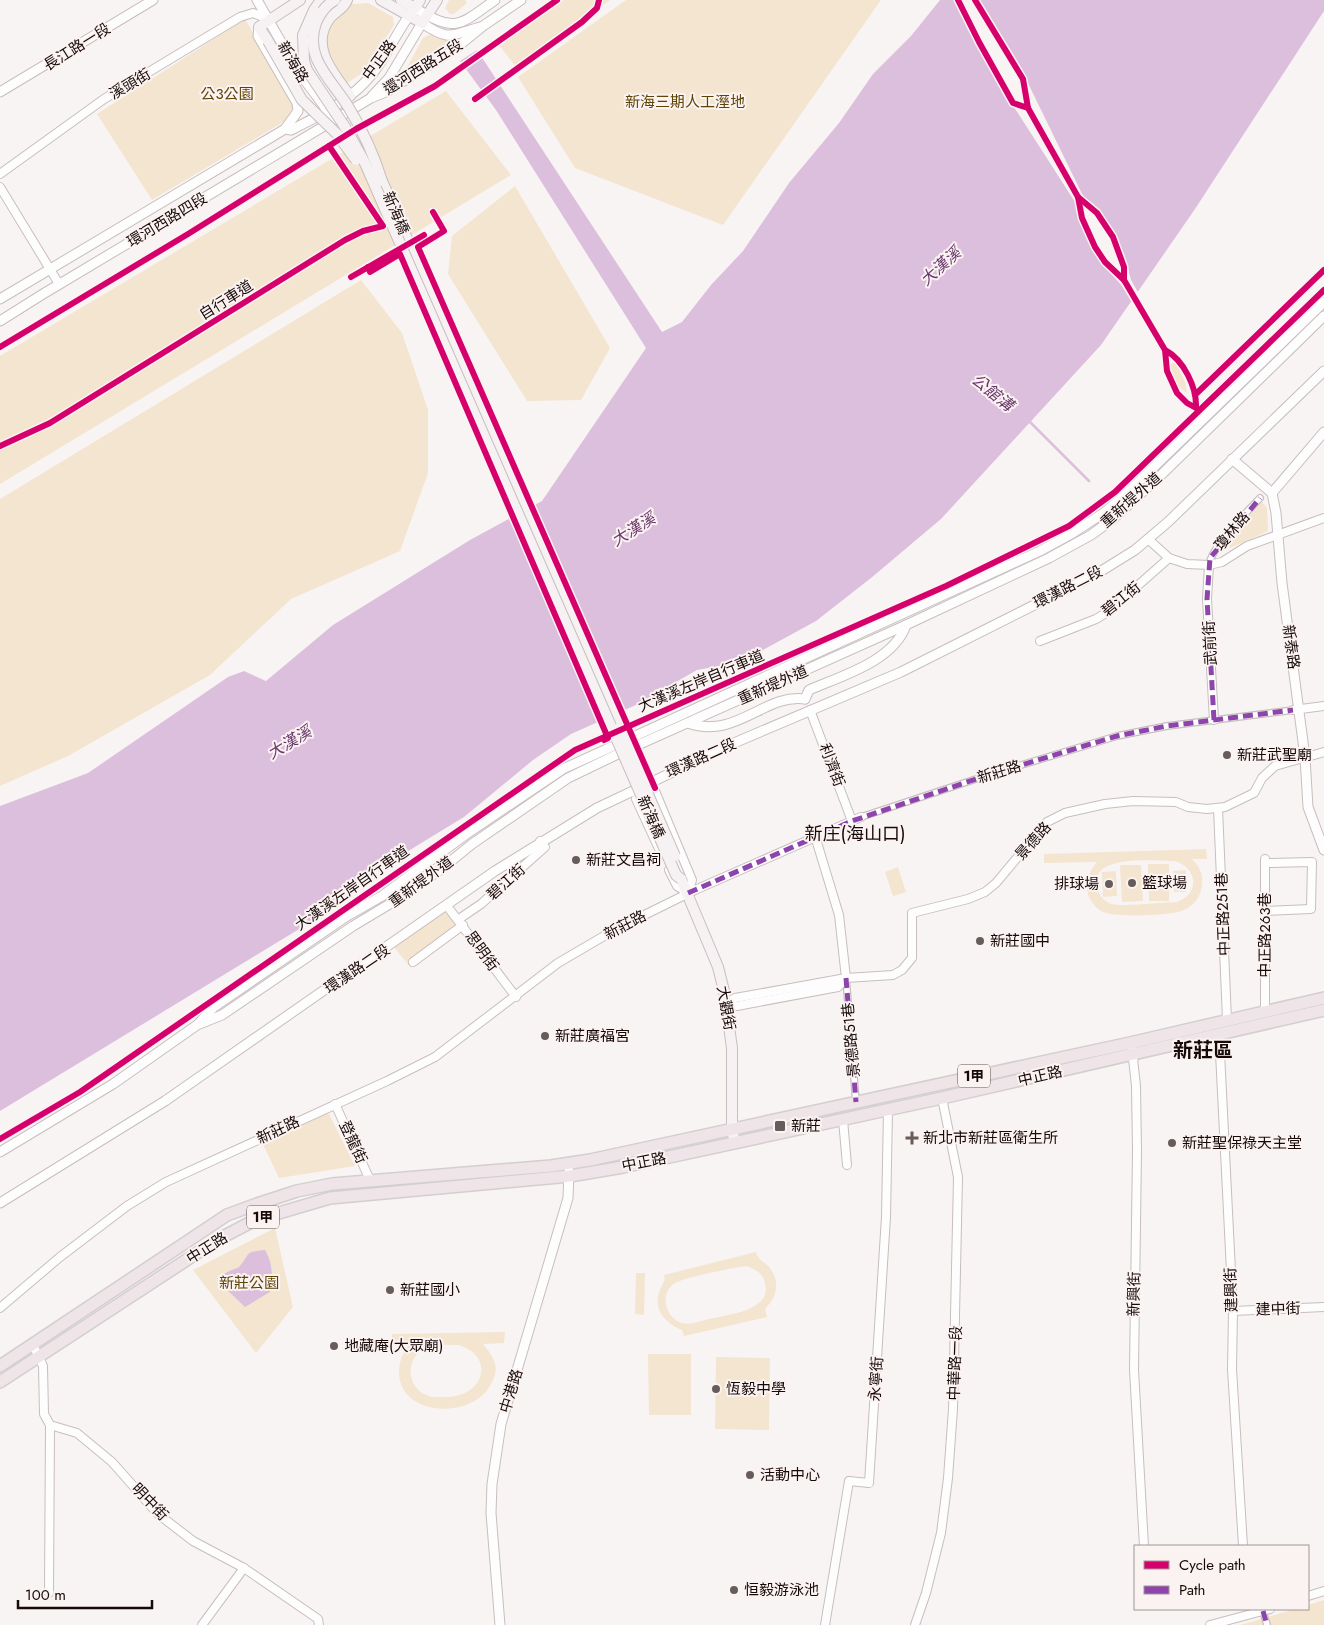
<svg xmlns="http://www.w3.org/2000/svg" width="1324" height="1625" viewBox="0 0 1324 1625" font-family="Jost,'Noto Sans TC',sans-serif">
<rect width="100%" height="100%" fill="#f9f4f4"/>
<g fill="#f3e5cf" fill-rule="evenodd">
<polygon points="449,0 465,0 467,3 454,14 450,14 445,8"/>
<polygon points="564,0 610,0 516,67 499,45"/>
<polygon points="626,0 881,0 723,225 575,168 518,77"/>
<polygon points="368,3 393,17 394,25 364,72 347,83 339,76 325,47 329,20 351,4"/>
<path d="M245,19L291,95C294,107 293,112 285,121L152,200L97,114Z"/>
<polygon points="433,33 445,39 454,40 456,43 403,75 423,38"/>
<polygon points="446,91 511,175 0,484 0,356"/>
<polygon points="515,186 610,348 581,400 527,401 448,274 452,236"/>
<polygon points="361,280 402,333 428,410 428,473 400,551 291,599 210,675 68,756 0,786 0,499"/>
<polygon points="1172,363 1176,363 1185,382 1187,393 1177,386 1170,366"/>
<polygon points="1262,502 1267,508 1268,531 1230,548 1224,543"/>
<path d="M1206,849L1207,859H1192C1199,866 1203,873 1202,883C1202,895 1195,905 1184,910C1173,916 1111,918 1101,911C1082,898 1084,877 1097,862L1044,863V854ZM1175,861C1197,868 1201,893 1177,902C1162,902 1126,907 1112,904C1105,902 1099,896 1097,888C1088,853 1155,861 1175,861Z"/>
<polygon points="1148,864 1169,864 1169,901 1149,901"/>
<polygon points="1120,865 1141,865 1143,901 1122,902"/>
<polygon points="898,867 906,892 893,896 885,872"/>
<polygon points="1186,870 1186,892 1174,892 1173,871"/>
<polygon points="1116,871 1117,896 1103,897 1102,872"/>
<polygon points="448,909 460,925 411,968 394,947"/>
<polygon points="327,1110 355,1166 279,1178 262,1142"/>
<polygon points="275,1228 293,1307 256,1353 193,1270"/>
<path d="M756,1252C758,1260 763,1261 769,1267C781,1281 777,1297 765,1309L767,1317L684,1336L682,1330C665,1323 652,1309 660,1290C662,1283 666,1282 664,1275ZM746,1266C755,1269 763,1273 765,1283C773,1312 724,1315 705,1320C697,1322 690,1325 682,1323C665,1318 659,1293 675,1283C686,1277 733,1268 746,1266Z"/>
<polygon points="636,1273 645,1273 644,1315 635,1314"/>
<path d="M505,1332L504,1343L483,1344C488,1350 493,1356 495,1364C497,1369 495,1377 492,1382C476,1420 400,1418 399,1373C399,1362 402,1354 409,1345H392V1334ZM458,1345C495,1355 486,1397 445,1397C438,1397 432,1398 426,1395C407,1387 405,1359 424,1349C434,1343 447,1345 458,1345Z"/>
<polygon points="648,1354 691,1354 691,1415 649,1415"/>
<polygon points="716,1357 770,1358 769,1430 715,1429"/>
<polygon points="1324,1600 1324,1625 1240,1625 1295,1609 1308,1609 1308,1605"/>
</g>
<g fill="#dcbfdc">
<polygon points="940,0 1324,0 1324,11 1195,209 1101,345 941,519 871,578 816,621 741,662 697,670 638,704 571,734 533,760 464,817 382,867 314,920 0,1111 0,806 88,773 228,677 244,671 266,681 333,625 470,540 542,501 646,348 496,110 460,61 477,50 662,332 682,322 711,285 743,251 789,183 839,123 873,74 911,36"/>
<path d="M265,1250C273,1264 273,1276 270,1292L245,1307L221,1284L224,1274C228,1271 236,1269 239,1267C251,1254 243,1252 265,1250Z"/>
</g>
<g fill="#f9f4f4">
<polygon points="956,0 978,0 1022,71 1084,198 1109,224 1124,254 1131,280 1139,294 1133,304 1122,286 1101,262 1085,234 1075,202 998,82"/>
<polygon points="532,503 624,713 601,723 511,515"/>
</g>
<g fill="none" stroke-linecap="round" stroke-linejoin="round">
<polyline stroke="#dcbfdc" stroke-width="2.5" points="1028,420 1089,481"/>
<defs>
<g id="pedestrian">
<path d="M1209,565C1212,546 1246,513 1260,498"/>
<polyline points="861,817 982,777 1117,736 1167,726 1293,710"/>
<polyline points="846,978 856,1102"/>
<polyline points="1263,1611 1267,1625"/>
</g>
<g id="minor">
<polyline points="0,174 104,99 240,17 253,13 268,19"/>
<polyline points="0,187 59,284"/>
<polyline points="1148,539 1169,558 1187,564 1209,565 1222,562 1247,546 1324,518"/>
<polyline points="1209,565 1207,599 1214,720"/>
<polyline points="1040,641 1096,619 1109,611 1169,558"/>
<polyline points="810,710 852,821"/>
<polyline points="1293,710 1324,706"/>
<polyline points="655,791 692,880 688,893"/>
<polyline points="636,799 660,851"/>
<polyline points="1218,808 1227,1020"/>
<polyline points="815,836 839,915 846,978"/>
<polyline points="1265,859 1265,1010"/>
<polyline points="669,870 677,886 686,892"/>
<polyline points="447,906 516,997"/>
<polyline points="1265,911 1311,909 1312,862 1270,863"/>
<polyline points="459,919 481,904 545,847 540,841"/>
<polyline points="413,962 463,925"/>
<polyline points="727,1002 735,998 780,990 846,978 893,975 902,970 912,958 912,913 968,899 985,892 996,883 1047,822 1065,813 1105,804 1133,801 1176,802 1188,807 1207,809 1225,807 1254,793 1262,778 1275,766 1324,752"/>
<polyline points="727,1002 737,1006 838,987 846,978"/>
<polyline points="1219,1033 1233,1311 1232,1369 1243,1546"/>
<polyline points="1132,1049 1136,1086 1137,1151 1134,1370 1144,1546"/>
<polyline points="335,1104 370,1180"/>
<polyline points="843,1120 847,1165"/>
<polyline points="0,1308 60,1257 127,1206 166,1182 387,1081 435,1057 558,963 616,929 695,890 861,817"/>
<polyline points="1233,1311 1324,1307"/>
<polyline points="33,1345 43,1366 44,1414 50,1425 77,1433 112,1462 158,1514 193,1541 244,1568 318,1619 319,1625"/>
<polyline points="49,1593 50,1425"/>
<polyline points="1308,1596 1324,1591"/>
<polyline points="202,1625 244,1568"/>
<polyline points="825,1625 849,1481 869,1483 886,1217 888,1110"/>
<polyline points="915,1625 926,1593 941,1533 948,1478 953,1409 958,1177 942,1098"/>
<polyline points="1210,1625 1270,1609"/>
</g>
<g id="tertiary">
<polyline points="257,0 297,70 330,114"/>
<polyline points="259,27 258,36 297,103 298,111 285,129"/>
<polyline points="0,92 153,0"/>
<path d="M372,96L389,78L422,23C450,42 451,35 480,27"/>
<path d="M0,299L285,129L291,130C321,115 352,100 373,73C389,53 398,28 415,8C455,33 459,26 495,0"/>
<polyline points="0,321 43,294 371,98 388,91 456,48 483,26 521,0"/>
<polyline points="1232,459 1272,493 1276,513 1282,583 1305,757 1308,807 1324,850"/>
<polyline points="1272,493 1324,432"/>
<path d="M805,699L809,690C841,676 894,661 906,625"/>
<path d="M688,723C736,740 765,693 805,699"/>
<polyline points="199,1023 214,1007 347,916 382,896 465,835 563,769 1040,551 1073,533 1105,512 1125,495 1324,302"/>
<polyline points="0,1152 113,1084 197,1025 222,1015 353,926 388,905 440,870 472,844 568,778 620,753 906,625 1049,558 1091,535 1113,519 1159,477 1324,316"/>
<polyline points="0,1203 165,1101 495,871 597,808 734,743 901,672 1098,573 1135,550 1168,522 1324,371"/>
<polyline points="500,1625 491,1513 492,1484 501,1424 568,1198 569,1171"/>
</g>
<g id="secondary">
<path d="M347,0C343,10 335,11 329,19C309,47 334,74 350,96"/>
<polyline points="381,0 422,23 437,0"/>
<polyline points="401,0 415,8 420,0"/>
<polyline points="314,10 321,0"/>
<polyline points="268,41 259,27 300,0"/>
<polyline points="382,181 619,728"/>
<polyline points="681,879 718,967 724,991 732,1048 732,1129 735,1143"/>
</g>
<g id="primary">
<polyline points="0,1366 227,1215 257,1204 297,1191 332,1184 551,1166 590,1160 1130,1043 1324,998"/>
<polyline points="0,1382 217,1240 255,1220 330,1198 570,1176 623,1167 942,1098 1324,1010"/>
</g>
</defs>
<use href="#pedestrian" stroke="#c7bebd" stroke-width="8"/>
<use href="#minor" stroke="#c7bebd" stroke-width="10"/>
<use href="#tertiary" stroke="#c7bebd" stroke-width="11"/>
<use href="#secondary" stroke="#c7bebd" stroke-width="12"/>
<use href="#primary" stroke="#d3cfcf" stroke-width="14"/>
<use href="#pedestrian" stroke="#fefdfd" stroke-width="5.5"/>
<use href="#minor" stroke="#fefdfd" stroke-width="8"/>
<use href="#tertiary" stroke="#fefdfd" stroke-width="9"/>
<use href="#secondary" stroke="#f6f1f3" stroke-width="10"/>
<use href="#primary" stroke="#efe4e8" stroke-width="11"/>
<defs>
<g id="secondary-bridge">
<path d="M335,0C326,5 320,13 316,23C303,58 333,81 349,108C363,131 374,155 382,181"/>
<polyline points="314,10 303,35 304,61 307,70 345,127 365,163 676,875 681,879"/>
<polyline points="268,41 302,100 337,134 356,160"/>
<polyline points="619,728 675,856"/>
</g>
</defs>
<use href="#secondary-bridge" stroke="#c7bebd" stroke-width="12" stroke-linecap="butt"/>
<use href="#secondary-bridge" stroke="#f6f1f3" stroke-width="10"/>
<g stroke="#8e44ad" stroke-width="5" stroke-dasharray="10 5" stroke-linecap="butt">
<polyline points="1214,720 1207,599 1210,558 1260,498"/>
<polyline points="688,893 852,821 982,777 1117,736 1167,726 1293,710"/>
<polyline points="846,978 856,1102"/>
<polyline points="1263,1611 1267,1625"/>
</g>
<defs>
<g id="cycleway">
<polyline points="958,0 979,42 1013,103 1028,108"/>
<polyline points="975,0 1023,79 1028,108 1078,197 1097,213 1113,237 1124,267 1124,280"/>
<polyline points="475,99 582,22 597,8 599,0"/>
<path d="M1078,197L1082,218L1095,247L1105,262L1124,280L1165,350L1167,371L1177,393L1187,403L1196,408C1197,388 1184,360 1165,350"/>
<polyline points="433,212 444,231 418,247 655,788"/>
<polyline points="368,267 370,272 400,254 608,738 604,740"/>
<polyline points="351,277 424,235"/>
<polyline points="0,347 188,234 356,129 435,86 557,0"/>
<polyline points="1197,393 1324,270"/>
<polyline points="0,446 50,423 345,240 363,231 383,226 329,146"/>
<polyline points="0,1139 80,1092 575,750 946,586 1069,526 1115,492 1324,290"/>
</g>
</defs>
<use href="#cycleway" stroke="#fbf3f2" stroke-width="9"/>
<use href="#cycleway" stroke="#d6006c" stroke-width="6"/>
</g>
<g fill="#665c5b" stroke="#fbf3f2" stroke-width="2">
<circle cx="1227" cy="755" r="5"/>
<circle cx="576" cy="860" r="5"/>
<circle cx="1132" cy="883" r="5"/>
<circle cx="1109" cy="884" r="5"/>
<circle cx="980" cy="941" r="5"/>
<circle cx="545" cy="1036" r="5"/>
<rect x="774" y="1120" width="12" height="12" rx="2.5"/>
<path d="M909.5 1130.5h5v5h5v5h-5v5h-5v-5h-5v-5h5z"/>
<circle cx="1172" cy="1143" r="5"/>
<circle cx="390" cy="1290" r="5"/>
<circle cx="334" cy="1346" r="5"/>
<circle cx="716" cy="1389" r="5"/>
<circle cx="750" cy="1475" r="5"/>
<circle cx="734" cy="1590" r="5"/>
</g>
<g text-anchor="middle" stroke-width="4" stroke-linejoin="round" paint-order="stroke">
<g fill="#fbf3f2" stroke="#5b504f" stroke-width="1">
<rect x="958" y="1064.5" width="32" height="23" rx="4"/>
<rect x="247" y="1205.5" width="32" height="23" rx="4"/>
</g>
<g font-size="14" font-weight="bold" fill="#170a09">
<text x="974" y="1081">1甲</text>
<text x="263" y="1222">1甲</text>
</g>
<g font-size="15" fill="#170a09" stroke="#fbf3f2">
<text transform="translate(77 47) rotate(-32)" y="5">長江路一段</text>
<text transform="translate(379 60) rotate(-54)" y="5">中正路</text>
<text transform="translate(293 62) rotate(59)" y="5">新海路</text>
<text transform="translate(423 67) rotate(-32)" y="5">還河西路五段</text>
<text transform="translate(130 84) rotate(-31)" y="5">溪頭街</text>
<text transform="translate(396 213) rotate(67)" y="5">新海橋</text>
<text transform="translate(167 220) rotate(-31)" y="5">環河西路四段</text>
<text transform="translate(226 300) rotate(-32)" y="5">自行車道</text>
<text transform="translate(1131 500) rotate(-41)" y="5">重新堤外道</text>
<text transform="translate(1232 531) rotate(-50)" y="5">瓊林路</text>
<text transform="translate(1068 587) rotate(-27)" y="5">環漢路二段</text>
<text transform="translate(1121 599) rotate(-39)" y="5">碧江街</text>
<text transform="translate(1210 643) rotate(-93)" y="5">武前街</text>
<text transform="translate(1291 647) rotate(82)" y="5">新泰路</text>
<text transform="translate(701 681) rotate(-23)" y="5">大漢溪左岸自行車道</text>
<text transform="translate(773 685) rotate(-24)" y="5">重新堤外道</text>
<text transform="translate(701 758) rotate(-24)" y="5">環漢路二段</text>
<text transform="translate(832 765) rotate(69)" y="5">利濟街</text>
<text transform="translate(999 772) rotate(-17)" y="5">新莊路</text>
<text transform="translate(651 817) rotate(66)" y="5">新海橋</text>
<text transform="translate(1033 841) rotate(-48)" y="5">景德路</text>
<text transform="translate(421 882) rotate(-36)" y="5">重新堤外道</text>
<text transform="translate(506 882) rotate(-42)" y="5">碧江街</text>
<text transform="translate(352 888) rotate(-35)" y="5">大漢溪左岸自行車道</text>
<text transform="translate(1223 914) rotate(-92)" y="5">中正路251巷</text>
<text transform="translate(625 925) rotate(-28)" y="5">新莊路</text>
<text transform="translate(1265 935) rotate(-90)" y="5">中正路263巷</text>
<text transform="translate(482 951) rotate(54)" y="5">思明街</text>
<text transform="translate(357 969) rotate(-34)" y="5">環漢路二段</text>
<text transform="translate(726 1008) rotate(80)" y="5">大觀街</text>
<text transform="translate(851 1040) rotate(-95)" y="5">景德路51巷</text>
<text transform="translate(1040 1076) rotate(-13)" y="5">中正路</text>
<text transform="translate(278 1130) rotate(-25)" y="5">新莊路</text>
<text transform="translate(353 1142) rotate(65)" y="5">登龍街</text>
<text transform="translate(644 1162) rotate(-11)" y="5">中正路</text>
<text transform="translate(207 1248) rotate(-32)" y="5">中正路</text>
<text transform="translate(1231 1290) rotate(-92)" y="5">建興街</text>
<text transform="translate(1134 1294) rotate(-89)" y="5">新興街</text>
<text transform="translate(1278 1309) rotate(-2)" y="5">建中街</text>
<text transform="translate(955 1363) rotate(-88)" y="5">中華路一段</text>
<text transform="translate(876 1379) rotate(-86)" y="5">永寧街</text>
<text transform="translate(511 1391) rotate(-73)" y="5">中港路</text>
<text transform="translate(150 1502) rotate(46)" y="5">明中街</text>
</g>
<g font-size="15" fill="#5e4404" stroke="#fbf3f2">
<text x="227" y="99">公3公園</text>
<text x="685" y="107">新海三期人工溼地</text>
<text x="249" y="1288">新莊公園</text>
</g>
<g font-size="15" fill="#170a09" stroke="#fbf3f2" text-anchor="start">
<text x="1237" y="760">新莊武聖廟</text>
<text x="586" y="865">新莊文昌祠</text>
<text x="1142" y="888">籃球場</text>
<text x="1099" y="889" text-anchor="end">排球場</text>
<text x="990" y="946">新莊國中</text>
<text x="555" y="1041">新莊廣福宮</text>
<text x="791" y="1131">新莊</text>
<text x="923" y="1143">新北市新莊區衛生所</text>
<text x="1182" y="1148">新莊聖保祿天主堂</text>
<text x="400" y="1295">新莊國小</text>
<text x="344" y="1351">地藏庵(大眾廟)</text>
<text x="726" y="1394">恆毅中學</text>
<text x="760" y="1480">活動中心</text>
<text x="744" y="1595">恒毅游泳池</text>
</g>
<g font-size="16" font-style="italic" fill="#69386c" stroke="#fbf3f2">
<text transform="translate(940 266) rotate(-42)" y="6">大漢溪</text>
<text transform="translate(993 392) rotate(39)" y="6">公館溝</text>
<text transform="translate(633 529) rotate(-32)" y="6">大漢溪</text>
<text transform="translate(289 742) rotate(-31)" y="6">大漢溪</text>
</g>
<g font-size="18" fill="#170a09" stroke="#fbf3f2">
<text x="855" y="840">新庄(海山口)</text>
</g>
<g font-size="20" font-weight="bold" fill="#170a09" stroke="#fbf3f2">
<text x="1203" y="1057">新莊區</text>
</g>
</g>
<rect x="1134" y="1545" width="175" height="65" fill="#fbf3f2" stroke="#a09695"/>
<rect x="1144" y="1561" width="25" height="8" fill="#d6006c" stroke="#a09695"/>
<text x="1179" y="1570" font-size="15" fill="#170a09">Cycle path</text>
<rect x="1144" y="1586" width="25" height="8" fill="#8e44ad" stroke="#a09695"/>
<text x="1179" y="1595" font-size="15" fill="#170a09">Path</text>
<path d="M18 1600v8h134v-8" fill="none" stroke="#170a09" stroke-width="2.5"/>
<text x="25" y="1600" font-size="15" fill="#170a09" stroke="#fbf3f2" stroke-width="4" paint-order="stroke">100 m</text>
</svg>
